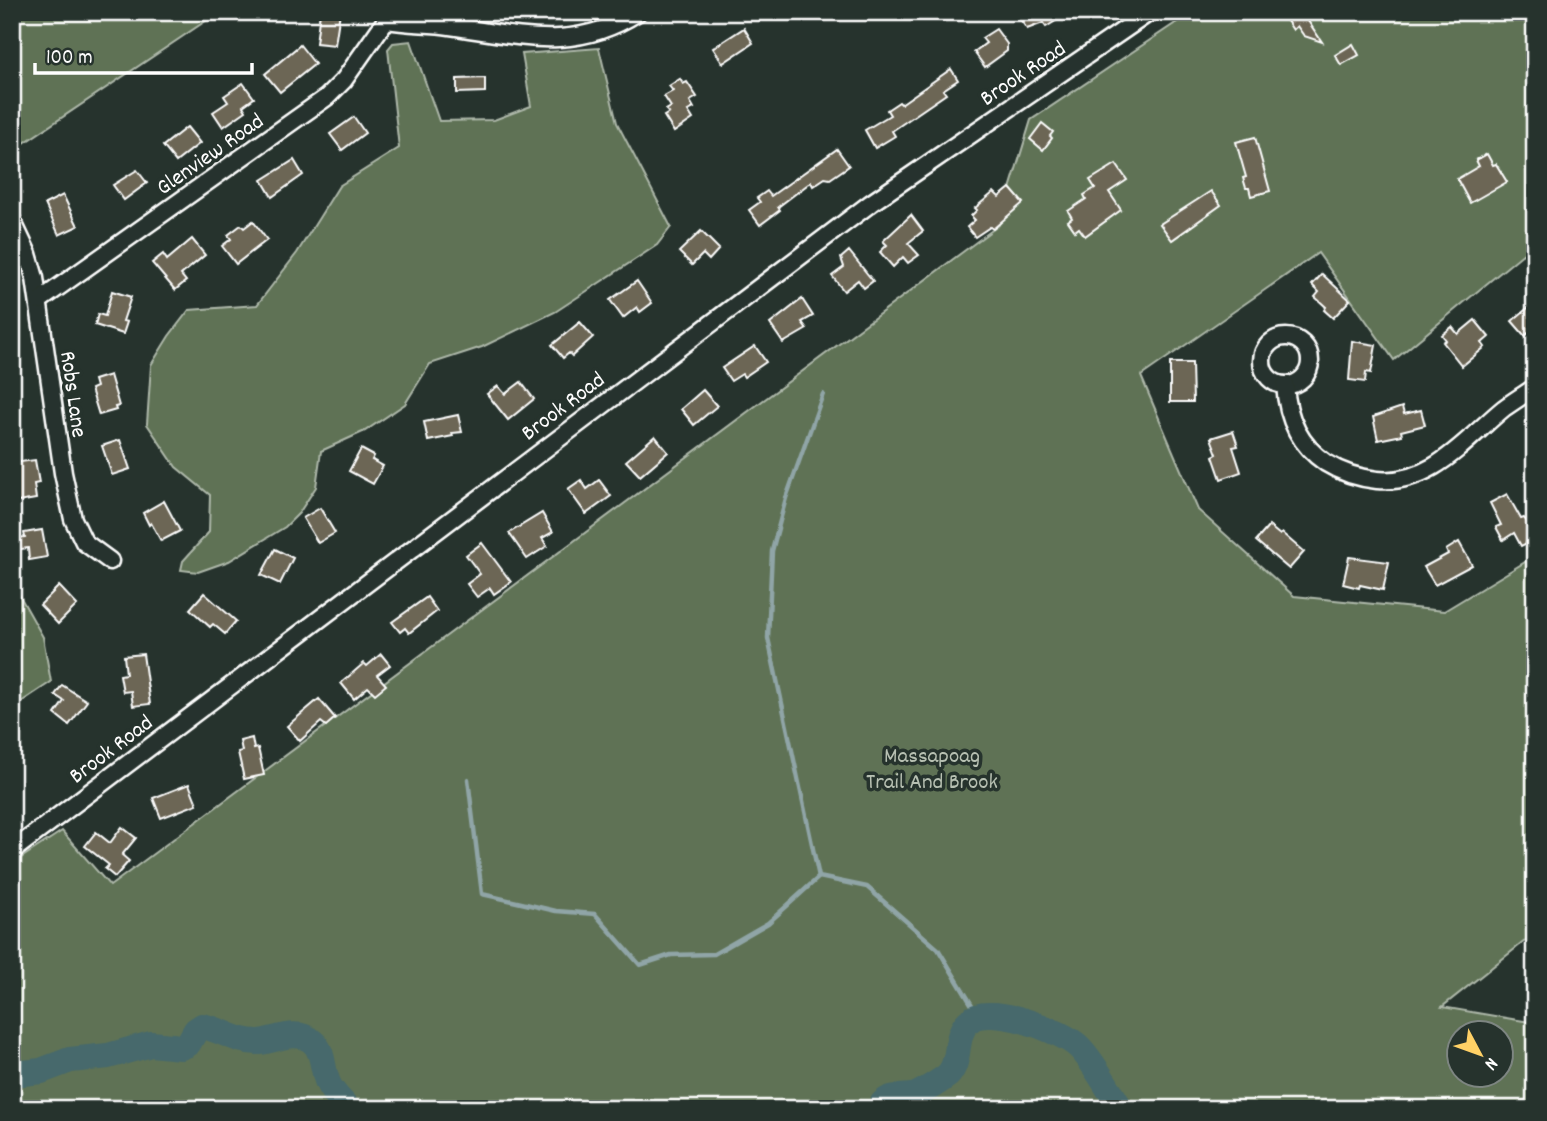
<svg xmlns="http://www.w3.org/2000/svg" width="1547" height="1121" viewBox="0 0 1547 1121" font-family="Dekko,sans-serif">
<rect width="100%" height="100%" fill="#26332d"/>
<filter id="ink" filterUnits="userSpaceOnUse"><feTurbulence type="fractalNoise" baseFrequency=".0143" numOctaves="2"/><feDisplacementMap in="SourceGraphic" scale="14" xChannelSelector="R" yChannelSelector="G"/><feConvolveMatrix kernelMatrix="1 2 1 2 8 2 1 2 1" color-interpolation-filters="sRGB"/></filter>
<g filter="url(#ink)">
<g fill="#5e7255" stroke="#aeb8aa" stroke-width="2" fill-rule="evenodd">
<polygon points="12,12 219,12 12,151"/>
<path d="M1192,12H1535V244L1394,360L1318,253L1141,376L1198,510L1294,596L1444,611L1535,556V933L1442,1007L1535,1023V1109H12V864L62,831L110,886L999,225L1031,120ZM1460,1034H1502V1076H1460Z"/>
<polygon points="411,41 439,121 494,120 531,106 522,54 599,48 617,123 671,227 657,245 555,312 482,347 430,364 405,404 365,431 321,451 316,487 299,513 285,527 229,561 198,572 181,570 183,561 209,532 210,495 176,467 147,424 151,365 169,336 189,310 257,305 297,253 339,186 399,148 388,49 393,43"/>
<polygon points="12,582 43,637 51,682 12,708"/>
</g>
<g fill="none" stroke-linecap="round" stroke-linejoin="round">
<g stroke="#90a5a7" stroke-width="4.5">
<polyline points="823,394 786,498 772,551 768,638 819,877 867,887 938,949 978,1015"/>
<polyline points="468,779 482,894 556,911 595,914 640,965 671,955 714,954 768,923 819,877"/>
</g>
<g stroke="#46696c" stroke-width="26">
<path d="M12,1071L23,1073L41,1071L70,1060L108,1056L151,1044L181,1047L188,1044L196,1030L202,1026C223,1030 238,1043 260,1042C277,1040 297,1028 313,1042C324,1051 322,1070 328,1083C332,1093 341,1100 348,1109"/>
<path d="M881,1109L882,1104C892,1093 903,1099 916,1095C923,1092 942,1080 948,1075C962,1061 953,1035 969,1021C988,1003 1062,1030 1079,1047C1092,1059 1110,1092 1121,1109"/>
</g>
</g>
<g fill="#6c6655" stroke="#fff" stroke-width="2">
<polygon points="320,12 340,12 335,45 316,43"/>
<polygon points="1027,12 1070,12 1046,27 1043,23 1027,29 1020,19 1028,14"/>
<polygon points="1281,12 1302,12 1322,42 1304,36 1297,26 1293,30"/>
<polygon points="744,28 753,43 723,63 713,48"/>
<polygon points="996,29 1007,44 1007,51 985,67 974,52 986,43 982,38"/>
<polygon points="1353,44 1359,55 1341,65 1335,55"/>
<polygon points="300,45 315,64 280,92 265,74"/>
<polygon points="951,69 958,80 943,90 946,94 892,131 895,136 875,148 865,130 890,115 887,110 899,102 901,104"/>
<polygon points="485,78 485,92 457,93 457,79"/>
<polygon points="680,79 683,84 687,82 697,97 690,101 694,108 688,111 693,119 674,132 664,116 669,113 666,110 671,107 664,96 673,91 669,86"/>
<polygon points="243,83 254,98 243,106 246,111 223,127 213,112 228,102 224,96"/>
<polygon points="354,117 365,133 342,150 330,134"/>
<polygon points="1042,123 1053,132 1050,136 1052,138 1043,150 1030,139"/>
<polygon points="187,127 200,143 176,162 163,146"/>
<polygon points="1255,137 1270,191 1251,196 1249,188 1246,188 1243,178 1246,177 1236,142"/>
<polygon points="837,149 849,166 830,179 825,178 813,186 811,182 778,207 780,210 760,225 749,210 760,202 757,198 767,191 771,196"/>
<polygon points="1487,154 1493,165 1496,164 1507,182 1470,203 1457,179 1479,166 1476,160"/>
<polygon points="294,160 303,175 272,197 262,180"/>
<polygon points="1116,164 1127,180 1109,192 1121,210 1085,236 1079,228 1075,231 1068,221 1072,218 1068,211 1086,199 1084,195 1095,188 1090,180"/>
<polygon points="137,170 147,183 124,200 113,185"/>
<polygon points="1010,188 1023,203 993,229 990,227 975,237 967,227 975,220 971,216 977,210 975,208 994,192 999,197"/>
<polygon points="1211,191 1221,205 1172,240 1160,224"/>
<polygon points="63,195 78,226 59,235 45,204"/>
<polygon points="911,215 923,231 908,243 919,255 908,263 903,257 893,267 880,252 887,245 883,241"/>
<polygon points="253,221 267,240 236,264 222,246 231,239 228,235 241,225 244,228"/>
<polygon points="701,231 719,249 709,260 703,254 692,265 679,252"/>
<polygon points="192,239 205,255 181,275 186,281 175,290 152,263 163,254 167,260"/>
<polygon points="849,251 873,281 864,288 858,280 844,291 832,276 844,267 841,258"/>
<polygon points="1322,274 1350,300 1333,318 1324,310 1326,307 1315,297 1319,292 1312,285"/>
<polygon points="637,281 652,303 640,312 637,307 623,318 610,300"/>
<polygon points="112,291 131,297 123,321 127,322 123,334 95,325 98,314 105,316"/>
<polygon points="802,299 813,316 802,322 807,329 783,343 770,324"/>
<polygon points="1535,302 1535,327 1525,336 1512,321"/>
<polygon points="1475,320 1489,337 1482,343 1485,347 1462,366 1443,342 1446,340 1442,335 1452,327 1458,334"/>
<polygon points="580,322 593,337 572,356 569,353 563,358 552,345"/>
<polygon points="1352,341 1376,345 1371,373 1366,372 1365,382 1349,380"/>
<polygon points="755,346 766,362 744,377 742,374 731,381 722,368"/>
<polygon points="1170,363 1192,363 1193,402 1170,402"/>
<polygon points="110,375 119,406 115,407 116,410 99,415 91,389 96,387 94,380"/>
<polygon points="521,382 534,399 508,420 487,394 498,386 505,394"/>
<polygon points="703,390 717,406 694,425 681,409"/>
<polygon points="1402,407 1404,414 1421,410 1425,425 1401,431 1402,435 1378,440 1373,417"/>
<polygon points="458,415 462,432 452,433 453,436 428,441 424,422"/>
<polygon points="1233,431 1238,446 1233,447 1241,472 1221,479 1213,456 1217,454 1211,438"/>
<polygon points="655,436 668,452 640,476 626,461"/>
<polygon points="120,440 130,469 112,475 102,446"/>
<polygon points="361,449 374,456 372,460 383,466 373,484 349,471"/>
<polygon points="35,460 39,483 34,484 36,499 12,503 12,489 15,489 12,463"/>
<polygon points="581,480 587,489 599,480 611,496 586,514 568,489"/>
<polygon points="1507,494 1521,519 1524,518 1535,531 1535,539 1521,546 1514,533 1503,540 1496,527 1501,525 1490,503"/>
<polygon points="164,501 180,531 161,541 151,523 149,525 143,513"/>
<polygon points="320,508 335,533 318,543 303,518"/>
<polygon points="542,513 553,532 542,538 547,546 527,559 509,533"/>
<polygon points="1269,526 1280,535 1282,533 1304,552 1289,569 1256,541"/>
<polygon points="42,530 47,557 29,560 28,548 12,550 12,539 25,537 24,533"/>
<polygon points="1459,542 1472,565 1435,585 1424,567 1448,554 1446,550"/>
<polygon points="482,543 511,582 494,594 490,588 477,597 467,584 480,574 466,555"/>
<polygon points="275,549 293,558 280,584 261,575"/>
<polygon points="1349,557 1389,562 1383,590 1360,585 1359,588 1343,584"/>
<polygon points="59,586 77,605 58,624 40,605"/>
<polygon points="204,593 236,621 225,634 213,624 210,627 190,609"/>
<polygon points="427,597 437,611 409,633 405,628 400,632 392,622"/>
<polygon points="143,654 150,704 133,706 131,691 123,692 120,675 126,674 124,656"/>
<polygon points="381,654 390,665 377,675 386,685 375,694 368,687 354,699 341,683 364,663 367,666"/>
<polygon points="62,685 87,701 69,725 55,714 64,701 55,695"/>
<polygon points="319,699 335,718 326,726 321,722 300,741 287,726"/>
<polygon points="252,738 254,749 258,748 264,775 244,779 238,752 242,751 240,741"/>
<polygon points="189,784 197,804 161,818 153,798"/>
<polygon points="122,827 136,838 122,855 129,861 115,877 105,869 109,865 85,846 96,832 110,843"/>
</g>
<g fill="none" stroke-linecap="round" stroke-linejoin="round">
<defs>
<g id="minor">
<path d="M385,13L386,20C407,24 429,23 450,26C520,36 575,53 638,12"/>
<polyline points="12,220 28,254 35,278 63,473 73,519 84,542 110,561"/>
<polyline points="39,301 327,97 344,80 386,20"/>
<circle cx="1286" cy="361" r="24"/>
<path d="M1285,385C1287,417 1299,445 1326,463C1342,473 1359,478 1377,480C1432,485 1465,440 1504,408C1514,401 1525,394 1535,387"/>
<polyline points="12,851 871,203 1150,12"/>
</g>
</defs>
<use href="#minor" stroke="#fff" stroke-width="21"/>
<use href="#minor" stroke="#26332d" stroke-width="16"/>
</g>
</g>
<g text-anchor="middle" stroke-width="7" stroke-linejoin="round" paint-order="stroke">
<g font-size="23" fill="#fff" stroke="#26332d">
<text transform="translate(1022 72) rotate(-34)" y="8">Brook Road</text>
<text transform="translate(209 153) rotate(-35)" y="8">Glenview Road</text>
<text transform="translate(75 394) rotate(82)" y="8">Robs Lane</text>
<text transform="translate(562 405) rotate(-37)" y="8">Brook Road</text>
<text transform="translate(110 748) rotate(-37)" y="8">Brook Road</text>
</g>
<g font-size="23" fill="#b7c0b2" stroke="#26332d">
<text x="932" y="762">Massapoag<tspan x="932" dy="26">Trail And Brook</tspan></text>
</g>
</g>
<rect width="1547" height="1121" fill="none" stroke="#26332d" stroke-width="42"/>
<rect x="21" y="21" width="1505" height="1079" fill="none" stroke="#fff" stroke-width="2.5" filter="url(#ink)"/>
<g transform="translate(1480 1054) rotate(131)"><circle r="33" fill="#26332d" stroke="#7d8581" stroke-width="2"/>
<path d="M0-5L12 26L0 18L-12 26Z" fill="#ffd166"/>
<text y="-10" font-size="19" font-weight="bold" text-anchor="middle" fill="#ffffff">N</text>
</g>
<path d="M35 63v10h217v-10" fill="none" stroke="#ffffff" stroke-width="3.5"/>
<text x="46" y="63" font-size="21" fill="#ffffff" stroke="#26332d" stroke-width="5" paint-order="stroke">100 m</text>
</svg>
